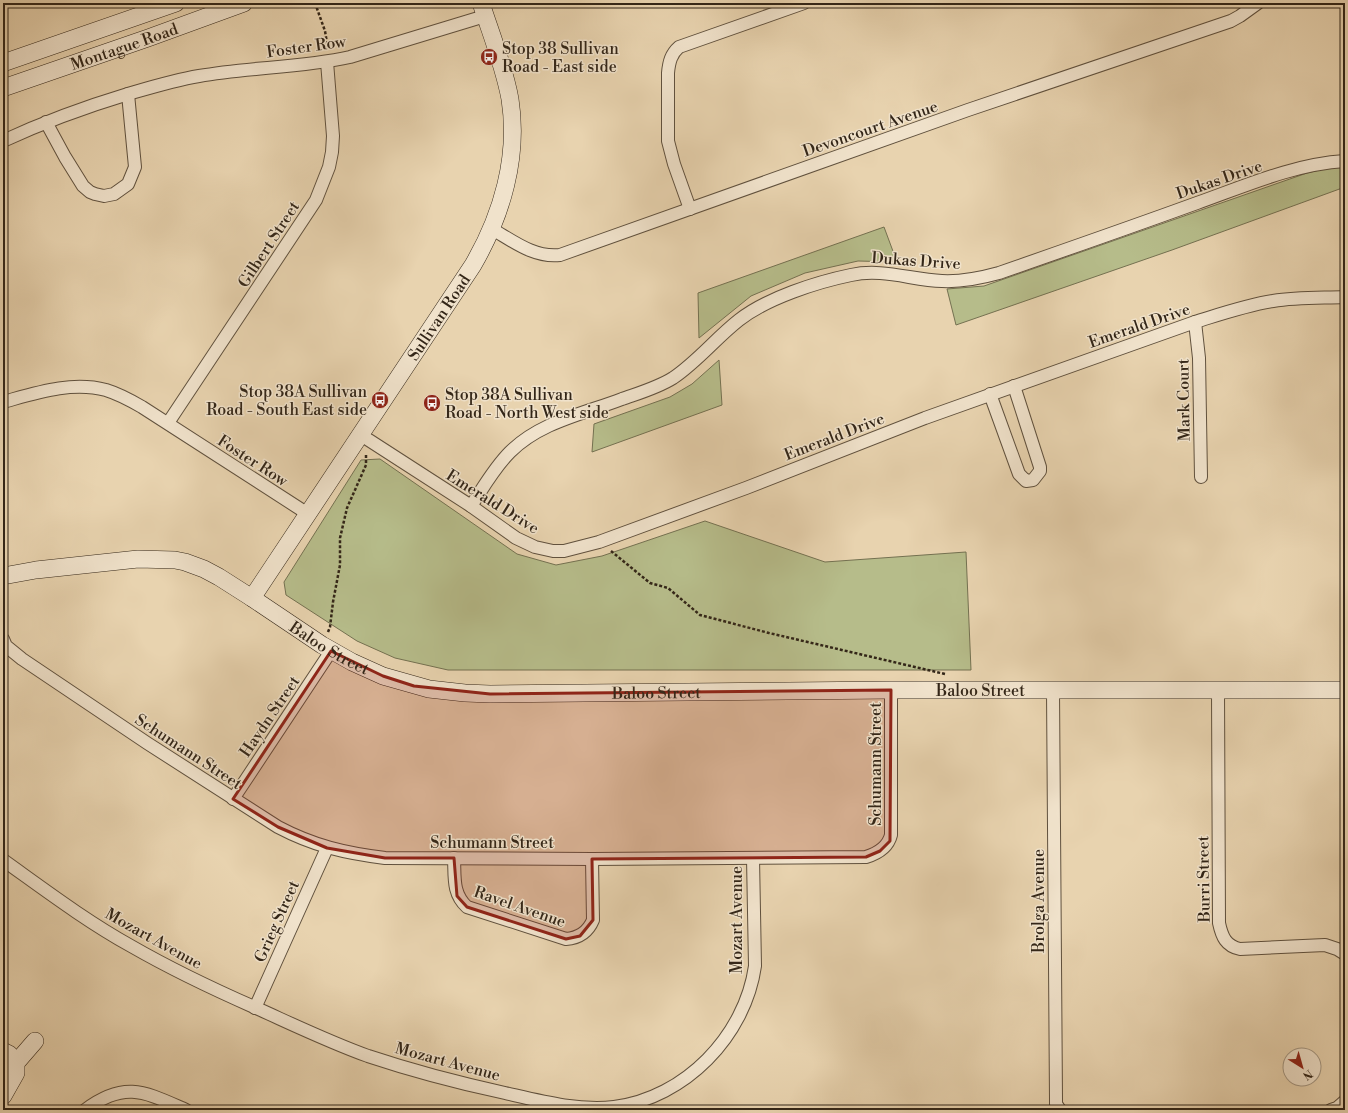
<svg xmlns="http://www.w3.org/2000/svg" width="1348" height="1113" viewBox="0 0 1348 1113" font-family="'Libre Bodoni',serif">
<rect width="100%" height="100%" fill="#e8d3af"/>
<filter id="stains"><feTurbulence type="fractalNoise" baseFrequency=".005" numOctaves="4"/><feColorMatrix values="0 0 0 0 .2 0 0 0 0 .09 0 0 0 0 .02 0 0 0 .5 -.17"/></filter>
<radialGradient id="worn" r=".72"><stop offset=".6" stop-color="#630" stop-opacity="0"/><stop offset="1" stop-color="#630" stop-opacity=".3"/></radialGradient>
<g fill="#b6bc8a" stroke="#747151">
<polygon points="1345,166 1345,187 1172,250 956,325 947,289 984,286 1307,173 1332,167"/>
<polygon points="884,227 897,262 858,261 805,273 751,296 699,338 698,293"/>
<polygon points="719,360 722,405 592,452 594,424 670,397 692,384"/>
<polygon points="380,459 517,554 556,565 602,556 705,521 825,562 966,552 971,670 448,670 395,658 357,641 286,595 284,582 361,460"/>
</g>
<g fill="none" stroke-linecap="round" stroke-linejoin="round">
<defs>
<g id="street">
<polyline points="46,122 65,157 83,186 90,192 95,194 104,196 114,194 128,184 135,167 128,94"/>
<path d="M3,141C44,122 85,107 128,94C152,87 175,80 199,76C249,67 300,68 350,57L485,16"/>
<path d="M690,209L674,164L668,141V73C669,62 671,54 679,47L804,3"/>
<path d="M492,229C513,241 534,258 560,255L968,110L1231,21L1240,16L1258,3"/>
<polyline points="1195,322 1199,358 1201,477"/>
<polyline points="990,394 1019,474 1026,481 1033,480 1040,471 1040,467 1014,386"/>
<path d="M3,402C36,393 71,381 106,390C119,394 130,400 142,407L308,514"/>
<polyline points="168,423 316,200 329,167 332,152 333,136 327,62"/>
<path d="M361,435L471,506L516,538L535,547L553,551H564L599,542L746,488L925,418L1195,322C1221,314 1247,305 1273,301C1297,297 1321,298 1345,297"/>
<path d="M471,506C483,488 494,468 510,452C540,422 583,414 622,399C639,393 657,388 673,378C697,362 716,338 739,320C767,298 817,282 851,275C882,268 912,280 942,281C962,282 981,278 999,273C1065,250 1131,227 1197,203C1245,186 1294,164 1345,161"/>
<path d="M3,639L6,646L22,659L147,743L278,827C314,846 345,853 385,858L592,859L866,857C879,853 888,847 891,835V690"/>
<polyline points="1053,691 1056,1100 1056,1104 1060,1110"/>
<path d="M1218,691L1219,923C1222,937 1226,946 1240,949L1325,945L1337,949L1345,954"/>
<polyline points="233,799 331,651"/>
<path d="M454,858C455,877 452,893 467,907L566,939C579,938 588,932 593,920L592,859"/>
<path d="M3,860C45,890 86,921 131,946C171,969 213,989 254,1007C292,1024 329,1042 368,1056C413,1071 459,1083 505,1093C540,1101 577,1111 614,1107C685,1098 745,1036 755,966L753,858"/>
<polyline points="255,1008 327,848"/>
<path d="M85,1110C125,1080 145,1092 186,1110"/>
<polyline points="1331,1110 1337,1108 1345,1101"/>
</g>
<g id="secondary">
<polyline points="3,63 176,3"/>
<path id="s1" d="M3,88L148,38L244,3"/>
<path id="s2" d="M3,576L36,570L138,559L175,560L185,562L204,569L219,577L252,598L322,645L352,662L383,676L429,689L465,693L490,694L891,690H1345"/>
<path id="s3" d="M252,598L473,265C502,215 519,157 510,99C504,66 491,34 481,3"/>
<polyline points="3,1051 9,1054 16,1063"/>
<polyline points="3,1096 16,1073 16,1063 35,1041"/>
</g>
</defs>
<use href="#street" stroke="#60513e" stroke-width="14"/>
<use href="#secondary" stroke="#332618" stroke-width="18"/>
<g stroke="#332618" stroke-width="2.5" stroke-dasharray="3 2" stroke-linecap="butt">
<polyline points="315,3 325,31 328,49"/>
<polyline points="611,551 650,583 668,588 700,615 769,633 945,674"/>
<polyline points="328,632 330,627 333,602 340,565 340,538 347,508 366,465 366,453"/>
</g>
<use href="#street" stroke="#f0e2cb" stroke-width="12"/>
<use href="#secondary" stroke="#f0e2cb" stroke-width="17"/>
</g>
<path fill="#8f2418" fill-opacity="0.2" stroke="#8f2418" stroke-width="3" stroke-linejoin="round" d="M331,651L383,676L414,686L490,694L891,690L890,841L880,851L866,857L592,859L593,920L580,936L566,939L467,907L457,896L454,858H385L327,848L278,827L233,799Z"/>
<defs>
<symbol id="bus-disc" viewBox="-11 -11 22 22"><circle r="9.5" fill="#8f2418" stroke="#f0e2cb"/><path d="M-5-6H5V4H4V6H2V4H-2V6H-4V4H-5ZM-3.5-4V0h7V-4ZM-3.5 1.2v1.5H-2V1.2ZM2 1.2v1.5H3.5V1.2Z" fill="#fff"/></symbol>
</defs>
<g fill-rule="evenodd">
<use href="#bus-disc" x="479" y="47" width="20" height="20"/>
<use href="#bus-disc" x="370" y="390" width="20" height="20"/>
<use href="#bus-disc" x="422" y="393" width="20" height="20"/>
</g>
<g text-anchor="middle" stroke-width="3" stroke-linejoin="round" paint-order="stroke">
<g font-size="16" fill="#332618" stroke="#f0e2cb">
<text dy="6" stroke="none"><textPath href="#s1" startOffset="128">Montague Road</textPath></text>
<text transform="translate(306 46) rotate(-8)" y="6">Foster Row</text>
<text transform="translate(870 128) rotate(-19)" y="6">Devoncourt Avenue</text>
<text transform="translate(1219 179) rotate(-19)" y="6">Dukas Drive</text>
<text transform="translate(268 244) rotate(-57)" y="6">Gilbert Street</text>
<text transform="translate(916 260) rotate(4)" y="6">Dukas Drive</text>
<text dy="6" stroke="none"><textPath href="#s3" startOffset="337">Sullivan Road</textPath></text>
<text transform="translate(1139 325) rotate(-19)" y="6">Emerald Drive</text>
<text transform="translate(1183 400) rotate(-91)" y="6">Mark Court</text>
<text transform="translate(834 436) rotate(-21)" y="6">Emerald Drive</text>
<text transform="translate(253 460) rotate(33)" y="6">Foster Row</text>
<text transform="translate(493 501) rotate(32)" y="6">Emerald Drive</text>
<text dy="6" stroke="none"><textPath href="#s2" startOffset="352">Baloo Street</textPath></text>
<text dy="6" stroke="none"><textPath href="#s2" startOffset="1012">Baloo Street</textPath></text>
<text dy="6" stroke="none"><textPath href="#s2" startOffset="688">Baloo Street</textPath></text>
<text transform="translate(269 716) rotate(-56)" y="6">Haydn Street</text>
<text transform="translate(189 751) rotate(33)" y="6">Schumann Street</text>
<text transform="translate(875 764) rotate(-90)" y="6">Schumann Street</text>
<text x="492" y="848">Schumann Street</text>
<text transform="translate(1203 879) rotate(-91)" y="6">Burri Street</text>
<text transform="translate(1038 901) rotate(-90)" y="6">Brolga Avenue</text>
<text transform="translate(520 906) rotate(19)" y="6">Ravel Avenue</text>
<text transform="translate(736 920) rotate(-90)" y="6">Mozart Avenue</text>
<text transform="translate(276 921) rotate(-66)" y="6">Grieg Street</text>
<text transform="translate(154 938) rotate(29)" y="6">Mozart Avenue</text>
<text transform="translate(448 1061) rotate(15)" y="6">Mozart Avenue</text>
</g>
<g font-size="16" fill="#332618" stroke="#f0e2cb" text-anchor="start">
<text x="502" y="54">Stop 38 Sullivan<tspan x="502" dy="18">Road - East side</tspan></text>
<text x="367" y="397" text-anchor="end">Stop 38A Sullivan<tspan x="367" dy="18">Road - South East side</tspan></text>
<text x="445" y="400">Stop 38A Sullivan<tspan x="445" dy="18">Road - North West side</tspan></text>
</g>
</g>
<rect width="1348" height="1113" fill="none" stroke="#e8d3af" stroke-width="16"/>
<rect x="4" y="4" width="1340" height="1105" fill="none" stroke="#332618" stroke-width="2"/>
<rect x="8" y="8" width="1332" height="1097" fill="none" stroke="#332618"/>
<g transform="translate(1302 1067) rotate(143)"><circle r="19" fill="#f0e2cb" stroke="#a49783"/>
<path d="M0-3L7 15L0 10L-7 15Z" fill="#8f2418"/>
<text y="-6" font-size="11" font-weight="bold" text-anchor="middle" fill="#332618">N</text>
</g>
<rect width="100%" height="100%" filter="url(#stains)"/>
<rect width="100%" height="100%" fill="url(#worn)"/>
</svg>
